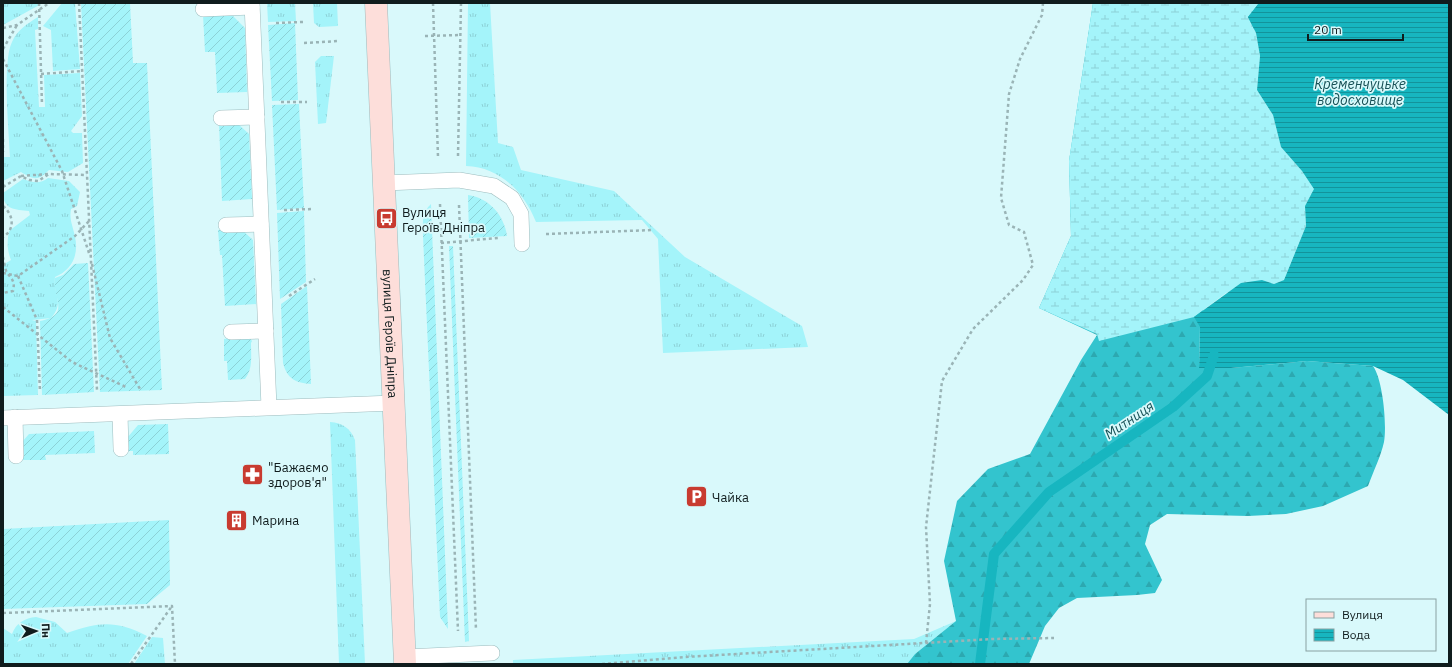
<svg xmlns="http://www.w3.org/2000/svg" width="1452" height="667" viewBox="0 0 1452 667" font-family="'IBM Plex Sans',sans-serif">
<defs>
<pattern id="grass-tufts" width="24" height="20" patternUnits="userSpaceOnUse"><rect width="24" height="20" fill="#a4f4fa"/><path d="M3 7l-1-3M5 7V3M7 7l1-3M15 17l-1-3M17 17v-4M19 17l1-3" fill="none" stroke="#8cd1d6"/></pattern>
<pattern id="forest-firs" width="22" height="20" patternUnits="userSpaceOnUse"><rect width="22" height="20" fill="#33c4ce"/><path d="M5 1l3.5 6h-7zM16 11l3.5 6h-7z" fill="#2ca8b0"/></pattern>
<pattern id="wetland-marsh" width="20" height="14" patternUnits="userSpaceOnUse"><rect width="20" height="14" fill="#a4f4fa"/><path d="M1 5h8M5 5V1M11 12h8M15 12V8" fill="none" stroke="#8cd1d6"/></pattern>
<pattern id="garden-furrows" width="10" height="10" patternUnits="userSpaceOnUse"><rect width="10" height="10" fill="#a4f4fa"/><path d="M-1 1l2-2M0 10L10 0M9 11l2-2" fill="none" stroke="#8cd1d6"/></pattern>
<pattern id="water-rules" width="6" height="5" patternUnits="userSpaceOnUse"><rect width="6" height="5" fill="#17b6c0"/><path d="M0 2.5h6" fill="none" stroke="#13939b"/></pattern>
</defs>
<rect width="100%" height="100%" fill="#d9f9fb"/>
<g fill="url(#grass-tufts)">
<polygon points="3,3 43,3 3,25"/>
<polygon points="62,3 75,3 80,69 53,71 51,30 43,26"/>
<polygon points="267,3 295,3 296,21 268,22"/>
<polygon points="313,3 337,3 338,26 319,27 314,23"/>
<path d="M468,3H490L498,143L513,147L521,170L614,191L685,257L802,326L808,347L663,353L658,239L642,220L536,222C524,192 500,167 466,166Z"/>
<path d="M38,17V29L35,30L39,107H45L44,75L80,73L82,116L71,131L73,133H82L83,163L68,172L49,170C38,181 34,180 21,172L3,181V157H10C9,131 2,62 12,42C17,30 27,24 38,17Z"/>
<polygon points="321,56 334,56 326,123 318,124 315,62"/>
<path d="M48,178L69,181L80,192L77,206L71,209C69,220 73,226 75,237C79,255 72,270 55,277C53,295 65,302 51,318L32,320L36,321L38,395L3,396V265L11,260C7,250 7,242 9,231L30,215L29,211C15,210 3,209 3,193L23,179C32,182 39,185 48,178Z"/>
<path d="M330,422C343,423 350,428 355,440L365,664H339Z"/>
<path d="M36,617L55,622L67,633C100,622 115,620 147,636L128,664H3V628L12,634C16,623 25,618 36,617Z"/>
<polygon points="956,621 915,654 907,664 513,664 513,660 914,639"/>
<polygon points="152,637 163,638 165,664 134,664"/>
</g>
<path fill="url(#forest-firs)" d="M1093,3H1259L1200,327L1199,367L1231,368L1307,361L1373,366C1383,380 1387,425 1384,442C1381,456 1373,472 1368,486L1323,506L1286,514L1248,516L1167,514L1150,525L1145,544L1162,580L1155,593L1137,595L1077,598L1059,608L1045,626L1029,664H907L915,654L956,621L944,561L957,501L988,469L1030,454L1081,360L1097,335L1039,308L1071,236L1069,161Z"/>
<polygon fill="url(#wetland-marsh)" points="1093,3 1259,3 1248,17 1256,33 1260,56 1257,90 1273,115 1281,147 1302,171 1315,189 1305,206 1306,226 1284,280 1274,284 1262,280 1226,293 1194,317 1099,341 1097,334 1039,308 1071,236 1069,161"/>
<g fill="url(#garden-furrows)">
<polygon points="81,3 130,3 133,63 147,63 162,390 100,392"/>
<polygon points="231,14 245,28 247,92 217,93 215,52 205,52 203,15"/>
<polygon points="295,23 298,100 272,101 268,25"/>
<polygon points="299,104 304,208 277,210 272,105"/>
<polygon points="219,123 237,123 249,134 252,199 222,201"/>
<path d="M468,195C489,198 504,215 507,236L469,238Z"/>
<path d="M431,204L448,629L440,617L423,236C423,224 421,213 431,204Z"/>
<polygon points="304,211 306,282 280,299 277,213"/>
<polygon points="241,229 253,240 256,304 225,306 222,255 220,255 218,230"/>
<polygon points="449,246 453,246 469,641 465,642"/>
<path d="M88,263L94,392L42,395L40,321C72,315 52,298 55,278L63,275L74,264Z"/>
<path d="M307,286L311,384C296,383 287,379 283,363L281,304Z"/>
<path d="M248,336L252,341L251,343C251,356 253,369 245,379L228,380L227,361H224V339Z"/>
<polygon points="168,424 169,454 133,455 133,451 128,451 127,438 138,425"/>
<polygon points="94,431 95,453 45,455 46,460 22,460 22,442 29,434"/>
<polygon points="169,520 170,585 147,604 3,609 3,529"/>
</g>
<polygon fill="url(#water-rules)" points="1259,3 1449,3 1449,415 1403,380 1373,366 1307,361 1231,368 1199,368 1200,327 1194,317 1241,283 1262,280 1274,284 1284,280 1306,226 1305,206 1314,189 1302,171 1281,147 1273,115 1257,90 1260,56 1256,33 1248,17"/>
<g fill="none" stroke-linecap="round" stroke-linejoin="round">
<polyline stroke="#17b6c0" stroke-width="10" points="980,664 994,554 1049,492 1173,407 1207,376 1214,355"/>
<defs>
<g id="lane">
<polyline points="252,3 269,407"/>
<polyline points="203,9 252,7"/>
<polyline points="221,118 257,117"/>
<polyline points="384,183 459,180 494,186 512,198 521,214 522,244"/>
<polyline points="226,225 261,224"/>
<polyline points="231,332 266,331"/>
<polyline points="120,414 121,449"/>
<polyline points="15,417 16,456"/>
<polyline points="3,418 394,403"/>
<polyline points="405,657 492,653"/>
</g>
<g id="secondary">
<path id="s1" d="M376,3L405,664"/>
</g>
</defs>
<use href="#lane" stroke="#9dbcbe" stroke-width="16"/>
<use href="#secondary" stroke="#9dbcbe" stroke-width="23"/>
<g stroke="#9ab4b6" stroke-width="2.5" stroke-dasharray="3 3" stroke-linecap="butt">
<polyline points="39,3 42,105"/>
<polyline points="79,3 97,390"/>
<polyline points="433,3 438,157"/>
<polyline points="276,23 303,22"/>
<polyline points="3,28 17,25 49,3"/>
<polyline points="425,36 460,35"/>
<polyline points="304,43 339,41"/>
<polyline points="3,49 17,25"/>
<polyline points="3,59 62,171 89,253"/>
<polyline points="41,74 82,71"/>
<polyline points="281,102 307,102"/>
<polyline points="3,139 3,152"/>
<polyline points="458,156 461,3"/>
<polyline points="21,176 48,174"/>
<polyline points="3,187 21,176 29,180 38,181 49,174 87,175"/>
<polyline points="440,204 458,631"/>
<polyline points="459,205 476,630"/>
<path d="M3,206C13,214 16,229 3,237"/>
<polyline points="284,210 312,209"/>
<polyline points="546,234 653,230"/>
<polyline points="441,243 498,238"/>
<path d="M3,257C4,262 5,269 7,273C13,280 15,282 13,291L3,293"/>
<polyline points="92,264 110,338 140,389"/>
<polyline points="3,273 18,276 75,236 89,221"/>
<polyline points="18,276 37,320 40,392"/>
<polyline points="289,296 315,279"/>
<polyline points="3,307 72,362 128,388"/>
<polyline points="3,613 172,606 175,664"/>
<polyline points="926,643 930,604 926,527 942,381 973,329 1023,280 1033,265 1024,232 1009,225 1001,198 1009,94 1020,59 1042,15 1043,3"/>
<polyline points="131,664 172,606"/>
<polyline points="602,664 685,657 992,639 1054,638"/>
</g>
<use href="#lane" stroke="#fff" stroke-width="15"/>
<use href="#secondary" stroke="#fddeda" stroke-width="22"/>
</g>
<defs>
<symbol id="bus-square" viewBox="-11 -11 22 22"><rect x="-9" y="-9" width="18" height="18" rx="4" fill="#c83b30" stroke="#d9f9fb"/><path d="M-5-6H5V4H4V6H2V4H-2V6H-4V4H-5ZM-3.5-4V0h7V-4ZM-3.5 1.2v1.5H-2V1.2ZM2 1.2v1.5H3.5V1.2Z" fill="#fff"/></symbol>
<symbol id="pharmacy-square" viewBox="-11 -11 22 22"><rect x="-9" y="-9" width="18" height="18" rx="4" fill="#c83b30" stroke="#d9f9fb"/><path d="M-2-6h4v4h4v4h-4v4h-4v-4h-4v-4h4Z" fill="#fff"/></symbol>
<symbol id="parking-square" viewBox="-11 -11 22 22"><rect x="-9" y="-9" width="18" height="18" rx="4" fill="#c83b30" stroke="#d9f9fb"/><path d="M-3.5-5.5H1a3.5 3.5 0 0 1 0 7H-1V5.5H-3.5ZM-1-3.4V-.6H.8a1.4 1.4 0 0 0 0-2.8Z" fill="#fff"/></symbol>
<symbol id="building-square" viewBox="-11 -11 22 22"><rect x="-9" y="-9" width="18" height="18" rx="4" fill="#c83b30" stroke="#d9f9fb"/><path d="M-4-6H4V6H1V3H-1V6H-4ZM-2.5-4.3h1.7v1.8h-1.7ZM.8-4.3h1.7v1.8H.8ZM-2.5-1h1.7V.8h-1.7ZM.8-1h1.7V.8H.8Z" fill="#fff"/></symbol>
</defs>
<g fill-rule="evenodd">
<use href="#bus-square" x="374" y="206" width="25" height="25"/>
<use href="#pharmacy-square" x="240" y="462" width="25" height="25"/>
<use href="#parking-square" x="684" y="484" width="25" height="25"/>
<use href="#building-square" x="224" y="508" width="25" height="25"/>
</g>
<g text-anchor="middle" stroke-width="3.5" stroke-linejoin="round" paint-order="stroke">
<g font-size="13" fill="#101c1d" stroke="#d9f9fb" text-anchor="start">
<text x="402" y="217">Вулиця<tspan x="402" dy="15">Героїв Дніпра</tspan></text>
<text x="268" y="472">"Бажаємо<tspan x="268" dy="15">здоров'я"</tspan></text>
<text x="712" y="502">Чайка</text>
<text x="252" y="525">Марина</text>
</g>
<g font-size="13" fill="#101c1d" stroke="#d9f9fb">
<text dy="5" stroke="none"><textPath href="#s1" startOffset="331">вулиця Героїв Дніпра</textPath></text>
</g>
<g font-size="14" font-style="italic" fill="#175156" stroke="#d9f9fb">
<text x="1360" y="89">Кременчуцьке<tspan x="1360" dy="16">водосховище</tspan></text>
<text transform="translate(1129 420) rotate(-34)" y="5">Митниця</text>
</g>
</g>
<rect width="1452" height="667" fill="none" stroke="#101c1d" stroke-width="8"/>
<rect x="1306" y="599" width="130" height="52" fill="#d9f9fb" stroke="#89a1a2"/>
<rect x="1314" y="612" width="20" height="6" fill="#fddeda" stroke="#89a1a2"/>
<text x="1342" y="619" font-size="12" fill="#101c1d">Вулиця</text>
<rect x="1314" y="629" width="20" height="12" fill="url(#water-rules)" stroke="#89a1a2"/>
<text x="1342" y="639" font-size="12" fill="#101c1d">Вода</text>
<g transform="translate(36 631) rotate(88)" stroke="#d9f9fb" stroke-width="3" paint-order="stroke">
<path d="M0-3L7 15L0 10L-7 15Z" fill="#101c1d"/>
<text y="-6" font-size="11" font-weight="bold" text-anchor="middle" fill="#101c1d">Пн</text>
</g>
<path d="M1308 34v6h95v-6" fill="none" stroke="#101c1d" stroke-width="2"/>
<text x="1314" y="34" font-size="12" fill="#101c1d" stroke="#d9f9fb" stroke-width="3" paint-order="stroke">20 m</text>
</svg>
